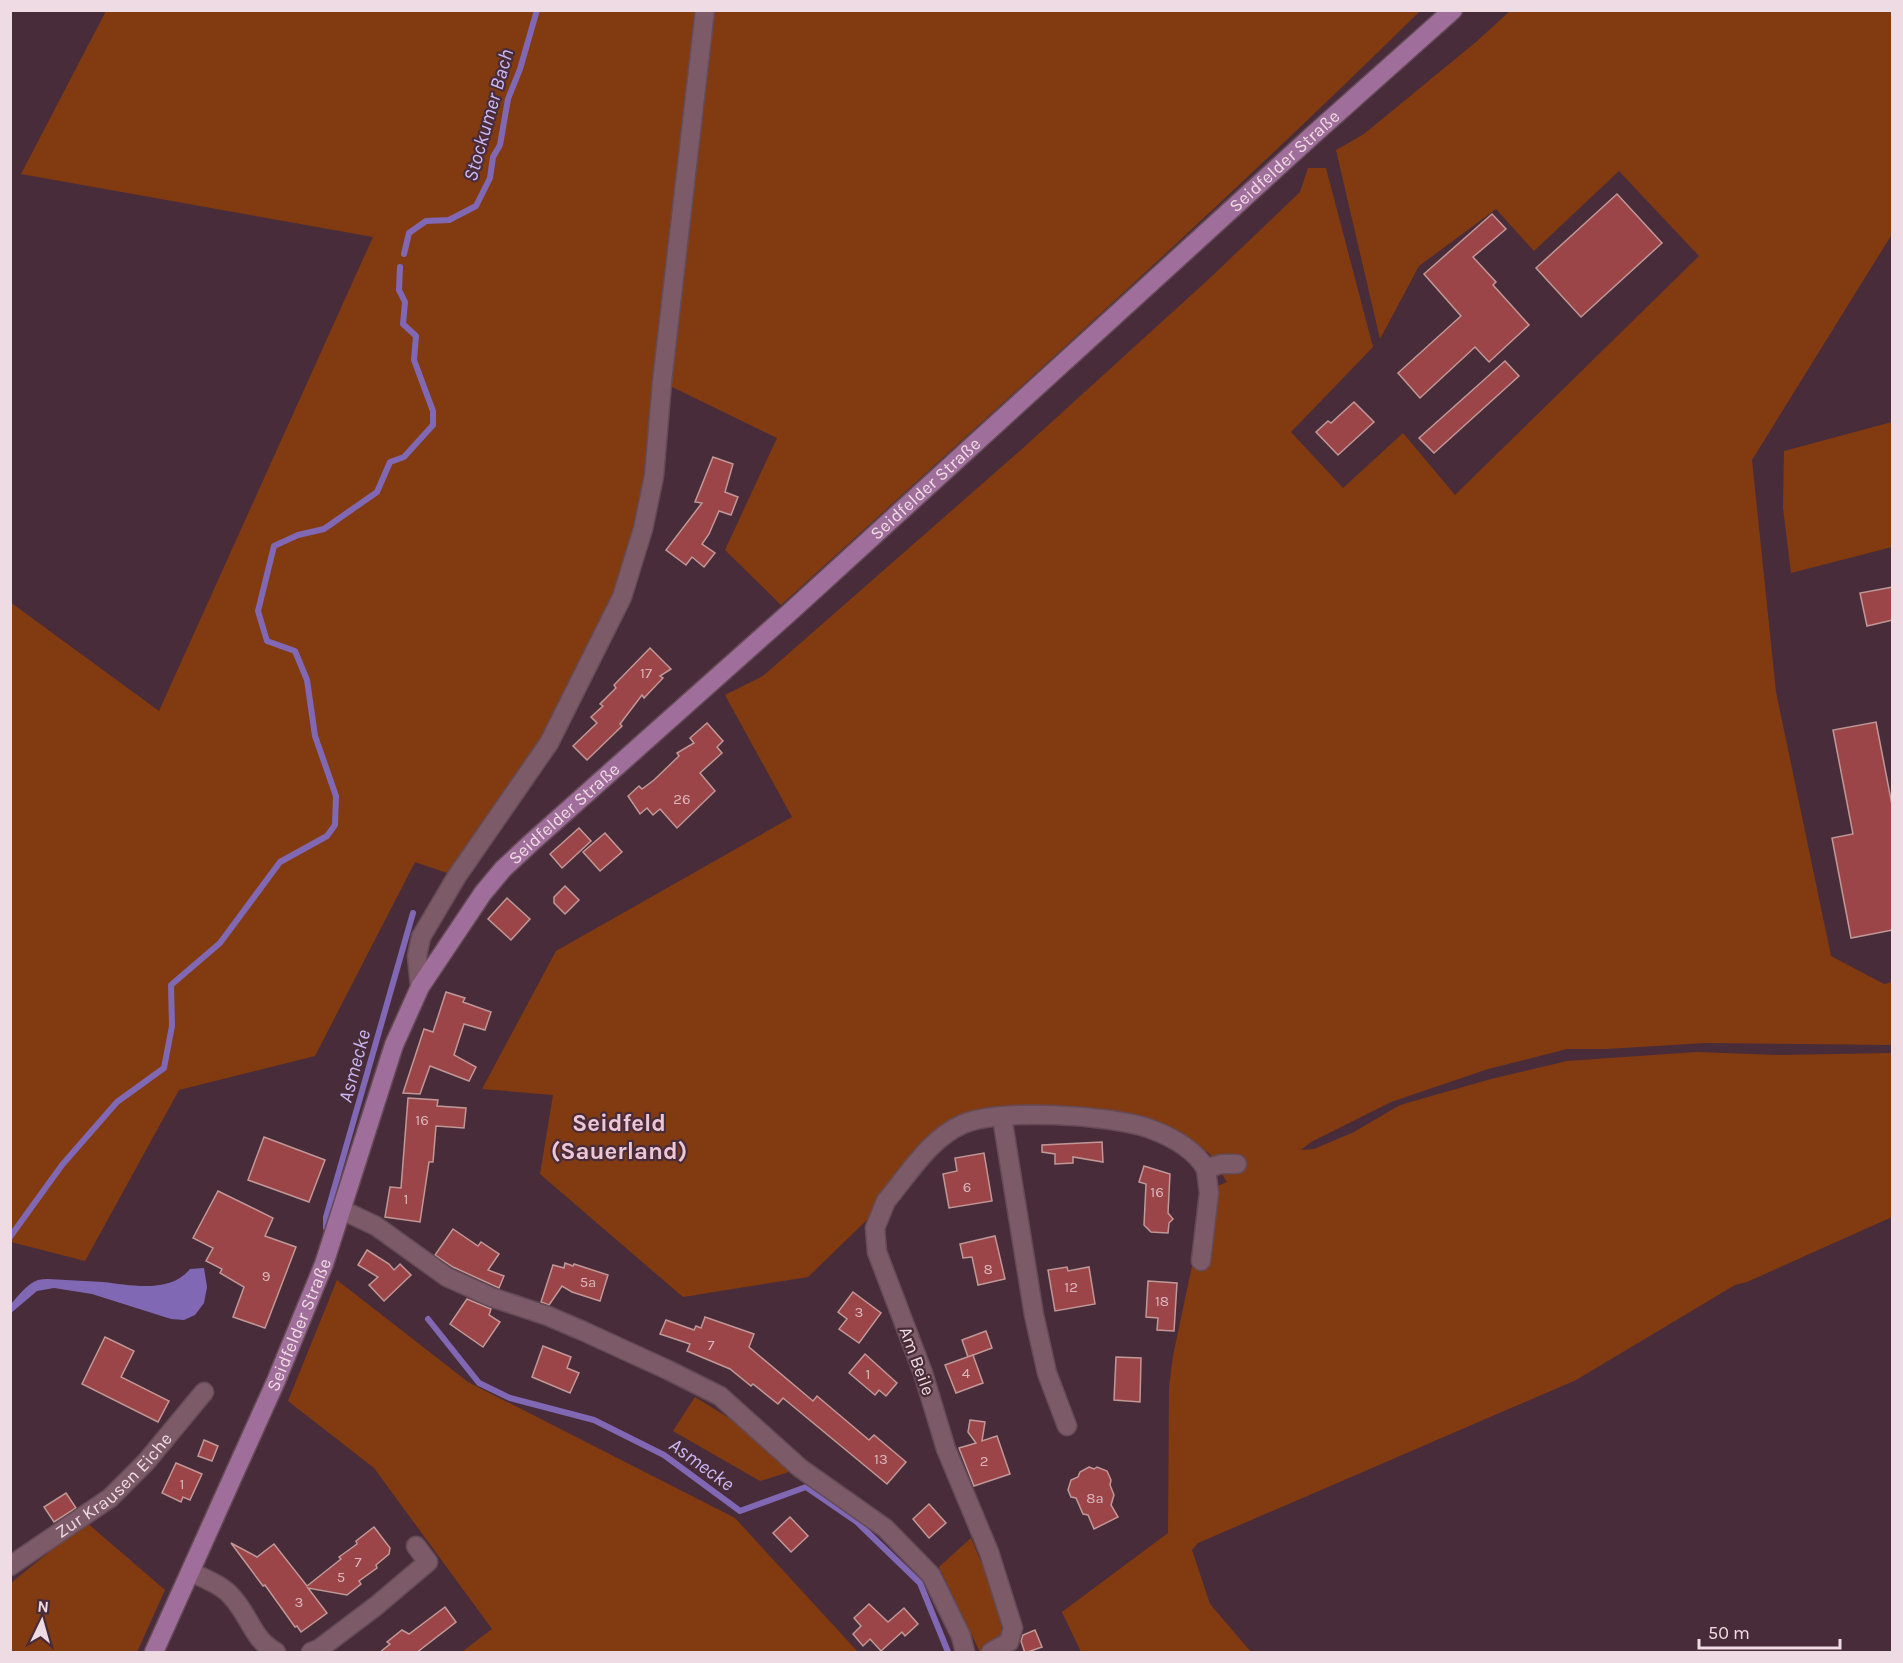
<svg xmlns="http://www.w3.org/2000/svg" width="1903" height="1663" viewBox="0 0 1903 1663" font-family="Karla,sans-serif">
<rect width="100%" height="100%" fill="#492c39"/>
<g fill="#823b11">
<path d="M106,11H1420C1213,215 996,409 781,605L725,550L777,438L668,385L646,475L627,572L554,723L453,875L415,862L315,1056L179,1090L85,1261L11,1242L10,602L159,711L373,237L21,174Z"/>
<polygon points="1510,11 1892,11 1892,234 1752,460 1776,692 1831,956 1884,984 1892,982 1892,1045 1705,1043 1606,1049 1567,1049 1488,1069 1391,1102 1311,1142 1301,1150 1314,1149 1354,1132 1400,1105 1491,1079 1567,1061 1696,1052 1778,1055 1892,1053 1892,1217 1747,1282 1735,1285 1576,1380 1198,1543 1192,1550 1210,1604 1251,1652 1081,1652 1062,1612 1168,1533 1169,1387 1173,1356 1208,1190 1227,1182 1209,1153 1182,1136 1133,1120 962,1119 870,1217 808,1277 683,1297 540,1174 553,1095 482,1089 556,951 792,817 725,695 763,676 1022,449 1210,278 1300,192 1308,168 1326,168 1373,347 1291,432 1343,488 1403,433 1455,495 1699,256 1619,171 1534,251 1496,209 1419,266 1380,339 1336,150 1364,134 1476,42"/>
<polygon points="1892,422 1892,547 1791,573 1783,508 1784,451"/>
<polygon points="337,1280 468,1382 735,1518 858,1652 462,1652 492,1629 374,1468 288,1401"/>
<polygon points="695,1397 766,1441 789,1472 760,1481 673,1431"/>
<polygon points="86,1522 165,1590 137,1652 11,1652 11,1583"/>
<polygon points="971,1538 995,1595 1003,1635 980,1652 939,1567"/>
</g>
<path fill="#8168b4" d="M204,1268L207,1287L204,1303L195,1315L184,1320L171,1319L92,1294L54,1288L37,1291L11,1313V1304C18,1296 27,1284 38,1280C47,1278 58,1280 66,1280C78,1281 91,1281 103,1282C130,1285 170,1294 190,1269Z"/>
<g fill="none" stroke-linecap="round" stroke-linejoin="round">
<g stroke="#8168b4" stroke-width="6">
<polyline points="404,254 409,233 426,221 449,220 476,206 490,178 493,157 500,145 508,99 520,69 537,10"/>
<polyline points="326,1228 326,1217 413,913"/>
<polyline points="10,1237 62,1165 117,1102 164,1068 172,1026 171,985 220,943 280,862 327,836 335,825 336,796 315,736 307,680 295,651 267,641 258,611 274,546 298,535 324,529 377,492 390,462 404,457 433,425 433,411 414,360 416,336 403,324 405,302 399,290 400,267"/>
<polyline points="428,1319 479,1383 510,1398 594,1420 664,1455 740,1511 806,1487 857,1522 920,1583 948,1652"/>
</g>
</g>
<g fill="#9b4549" stroke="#c09897" stroke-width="1.5">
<polygon points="1617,194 1662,243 1581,317 1536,268"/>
<polygon points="1492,214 1506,229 1473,257 1496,282 1493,285 1529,325 1489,362 1475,347 1420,398 1398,373 1461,316 1424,274"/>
<polygon points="1505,361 1519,376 1434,453 1419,438"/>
<polygon points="1354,402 1374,422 1338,455 1316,432 1328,421 1331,423"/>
<polygon points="713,457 733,464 725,492 738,497 731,515 719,511 709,534 702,544 715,553 704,567 692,557 686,565 666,550 702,503 695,502"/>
<polygon points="1893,587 1893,620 1867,626 1860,593"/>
<polygon points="650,648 671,669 660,676 663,678 644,698 642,695 620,724 622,726 587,760 573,746 597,723 591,717 603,706 600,704 616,688 614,685"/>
<polygon points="1876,722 1893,810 1893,930 1851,938 1832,838 1853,834 1833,730"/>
<polygon points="707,723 723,741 717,747 722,753 700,773 715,791 677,828 660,809 653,815 647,808 640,814 628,796 639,786 642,789 654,780 679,756 677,753 694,743 690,738"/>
<polygon points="579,828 591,841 562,868 550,854"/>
<polygon points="605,833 622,852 600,871 583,852"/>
<polygon points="565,886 579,900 565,914 554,903 554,897"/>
<polygon points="507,898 530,919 511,940 488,919"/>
<polygon points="446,992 465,998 463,1002 491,1012 485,1030 464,1024 454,1055 476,1067 469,1081 430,1066 420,1094 403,1093 424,1029 433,1032"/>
<polygon points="408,1098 438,1100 437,1106 466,1108 464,1128 436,1126 433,1162 429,1162 420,1222 385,1217 390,1187 401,1188"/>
<polygon points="264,1137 325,1160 309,1202 248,1180"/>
<polygon points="1102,1142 1103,1162 1073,1157 1073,1163 1055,1164 1055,1154 1042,1152 1042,1145"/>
<polygon points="984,1153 992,1201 949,1208 943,1174 957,1171 955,1158"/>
<polygon points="1144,1166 1170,1174 1168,1213 1173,1219 1169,1223 1168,1233 1151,1232 1144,1225 1146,1184 1139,1182"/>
<polygon points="218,1191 273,1218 265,1236 296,1247 265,1328 233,1317 244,1287 220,1273 222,1269 206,1261 213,1248 193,1238"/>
<polygon points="453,1229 478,1246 481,1242 499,1254 488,1270 504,1276 499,1288 453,1267 435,1255"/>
<polygon points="995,1236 1005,1279 978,1285 972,1257 963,1258 960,1244"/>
<polygon points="367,1250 389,1264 394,1270 400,1264 411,1275 384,1301 369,1285 378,1277 358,1265"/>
<polygon points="565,1263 573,1266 574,1264 608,1275 600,1301 572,1292 562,1286 549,1305 541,1302 553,1265 564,1268"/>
<polygon points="1067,1267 1068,1271 1089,1267 1095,1304 1055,1311 1048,1270"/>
<polygon points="1148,1281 1177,1283 1174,1331 1157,1330 1158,1318 1146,1317"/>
<polygon points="853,1292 881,1313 859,1343 839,1329 847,1319 838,1312"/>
<polygon points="467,1299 491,1309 489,1315 500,1322 483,1347 450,1324"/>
<polygon points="705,1317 754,1334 749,1347 813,1401 817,1396 869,1440 874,1435 906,1462 887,1484 783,1398 778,1404 753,1384 751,1386 730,1369 687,1351 690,1344 660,1334 666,1320 694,1330 696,1326 701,1328"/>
<polygon points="986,1331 992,1348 968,1357 962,1340"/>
<polygon points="105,1337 134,1351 121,1377 169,1401 158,1422 82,1384"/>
<polygon points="543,1346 571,1357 567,1368 579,1373 570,1393 532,1377"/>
<polygon points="865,1354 897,1383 886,1396 879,1390 875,1395 849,1373"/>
<polygon points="973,1355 983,1383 956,1393 945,1365"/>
<polygon points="1116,1357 1141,1358 1140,1402 1114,1400"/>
<polygon points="970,1420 985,1422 982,1441 997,1436 1010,1474 974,1486 959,1448 976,1443 968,1432"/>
<polygon points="204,1440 218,1446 212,1461 198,1456"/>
<polygon points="176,1463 202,1474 190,1500 183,1497 181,1502 162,1493"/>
<polygon points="1089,1467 1094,1469 1097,1467 1107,1471 1111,1480 1110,1485 1114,1495 1111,1505 1118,1517 1094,1529 1088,1515 1083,1514 1076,1498 1071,1497 1068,1490 1071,1480 1078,1477 1080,1472"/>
<polygon points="66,1493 76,1508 54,1522 44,1507"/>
<polygon points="929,1504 946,1523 929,1538 913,1519"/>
<polygon points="790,1517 808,1536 791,1552 773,1533"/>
<polygon points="374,1527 390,1548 389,1554 376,1565 377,1568 359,1581 361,1584 347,1595 308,1588 327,1613 301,1632 297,1626 295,1627 265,1585 263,1586 231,1543 257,1557 274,1544 307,1586 341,1559 339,1557 357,1544 356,1541"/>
<polygon points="869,1604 888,1622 904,1608 918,1624 905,1636 902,1632 881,1651 870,1639 863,1646 853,1634 861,1626 854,1618"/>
<polygon points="445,1607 456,1622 416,1653 379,1653 390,1644 387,1642 402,1630 409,1634"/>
<polygon points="1035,1630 1042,1647 1025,1653 1021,1641 1023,1635"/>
</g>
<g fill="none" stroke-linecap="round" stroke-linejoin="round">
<defs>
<g id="minor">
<polyline points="420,987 417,956 421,937 457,876 549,743 622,597 643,529 654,476 662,382 705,10"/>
<polyline points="1002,1117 1034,1315 1047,1373 1067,1426"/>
<polyline points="342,1210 376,1226 447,1277 491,1297 548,1316 583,1331 668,1370 720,1396 800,1468 885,1528 931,1575 961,1636 965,1652"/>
<polyline points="1201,1261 1209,1193 1206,1169"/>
<path id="s1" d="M10,1566L110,1498L146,1462L204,1392"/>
<path d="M191,1572C205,1579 222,1585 232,1597C250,1616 252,1639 276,1652"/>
<polyline points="311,1652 319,1649 376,1606 428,1562 416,1546"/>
<path d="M991,1652L1009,1642L1013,1628L989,1552L946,1449L923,1373L877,1252L875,1228L886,1201C908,1175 930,1138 963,1124C1001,1108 1109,1115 1148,1128C1170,1136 1194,1148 1206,1169L1221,1164H1237"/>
</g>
<g id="major">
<path id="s2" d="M154,1652L276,1381L324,1264L394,1045L420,987L483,893L503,869L532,842L789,613L1314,134L1453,10"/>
</g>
</defs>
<use href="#minor" stroke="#644b57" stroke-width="21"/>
<use href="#major" stroke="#644b57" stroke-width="21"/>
<use href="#minor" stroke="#7c5a68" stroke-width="18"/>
<use href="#major" stroke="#a06e9a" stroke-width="18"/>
</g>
<g text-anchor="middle" stroke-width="4.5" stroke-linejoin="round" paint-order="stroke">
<g font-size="15" fill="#dab6bc">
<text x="646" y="678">17</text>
<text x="682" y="804">26</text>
<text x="422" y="1125">16</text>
<text x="967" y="1192">6</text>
<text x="1157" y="1197">16</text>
<text x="406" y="1204">1</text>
<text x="988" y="1274">8</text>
<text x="266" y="1281">9</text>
<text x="588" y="1287">5a</text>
<text x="1071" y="1292">12</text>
<text x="1162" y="1306">18</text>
<text x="859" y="1317">3</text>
<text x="711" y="1350">7</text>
<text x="966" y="1378">4</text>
<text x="868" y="1379">1</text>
<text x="881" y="1464">13</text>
<text x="984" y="1466">2</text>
<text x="182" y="1489">1</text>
<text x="1095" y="1503">8a</text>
<text x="358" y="1567">7</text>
<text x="341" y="1582">5</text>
<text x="299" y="1607">3</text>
</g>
<g font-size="18" fill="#efdbe3" stroke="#492c39">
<text dy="6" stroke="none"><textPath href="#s2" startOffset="1916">Seidfelder Straße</textPath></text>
<text dy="6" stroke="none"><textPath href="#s2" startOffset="1430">Seidfelder Straße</textPath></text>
<text dy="6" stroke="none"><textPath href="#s2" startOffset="944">Seidfelder Straße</textPath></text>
<text dy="6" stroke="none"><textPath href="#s2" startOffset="358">Seidfelder Straße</textPath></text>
<text transform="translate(917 1361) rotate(70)" y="6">Am Beile</text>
<text dy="6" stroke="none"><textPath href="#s1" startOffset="132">Zur Krausen Eiche</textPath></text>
</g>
<g font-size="20" font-style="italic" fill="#cab8f6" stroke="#492c39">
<text transform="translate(488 115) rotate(-74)" y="7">Stockumer Bach</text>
<text transform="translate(354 1066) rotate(-75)" y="7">Asmecke</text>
<text transform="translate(702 1464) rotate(36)" y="7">Asmecke</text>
</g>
<g font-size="24" font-weight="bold" fill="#eec7d7" stroke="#492c39">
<text x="619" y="1131">Seidfeld<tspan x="619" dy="28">(Sauerland)</tspan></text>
</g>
</g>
<rect width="1903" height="1663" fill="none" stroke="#efdbe3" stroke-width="24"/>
<g transform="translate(42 1621) rotate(5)" stroke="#492c39" stroke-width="4.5" paint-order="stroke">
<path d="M0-4.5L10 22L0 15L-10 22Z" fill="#efdbe3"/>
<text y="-9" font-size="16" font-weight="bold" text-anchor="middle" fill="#efdbe3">N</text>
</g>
<path d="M1699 1639v9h141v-9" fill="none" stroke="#efdbe3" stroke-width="3"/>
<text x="1708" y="1639" font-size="18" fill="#efdbe3" stroke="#492c39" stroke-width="4.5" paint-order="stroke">50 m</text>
</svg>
